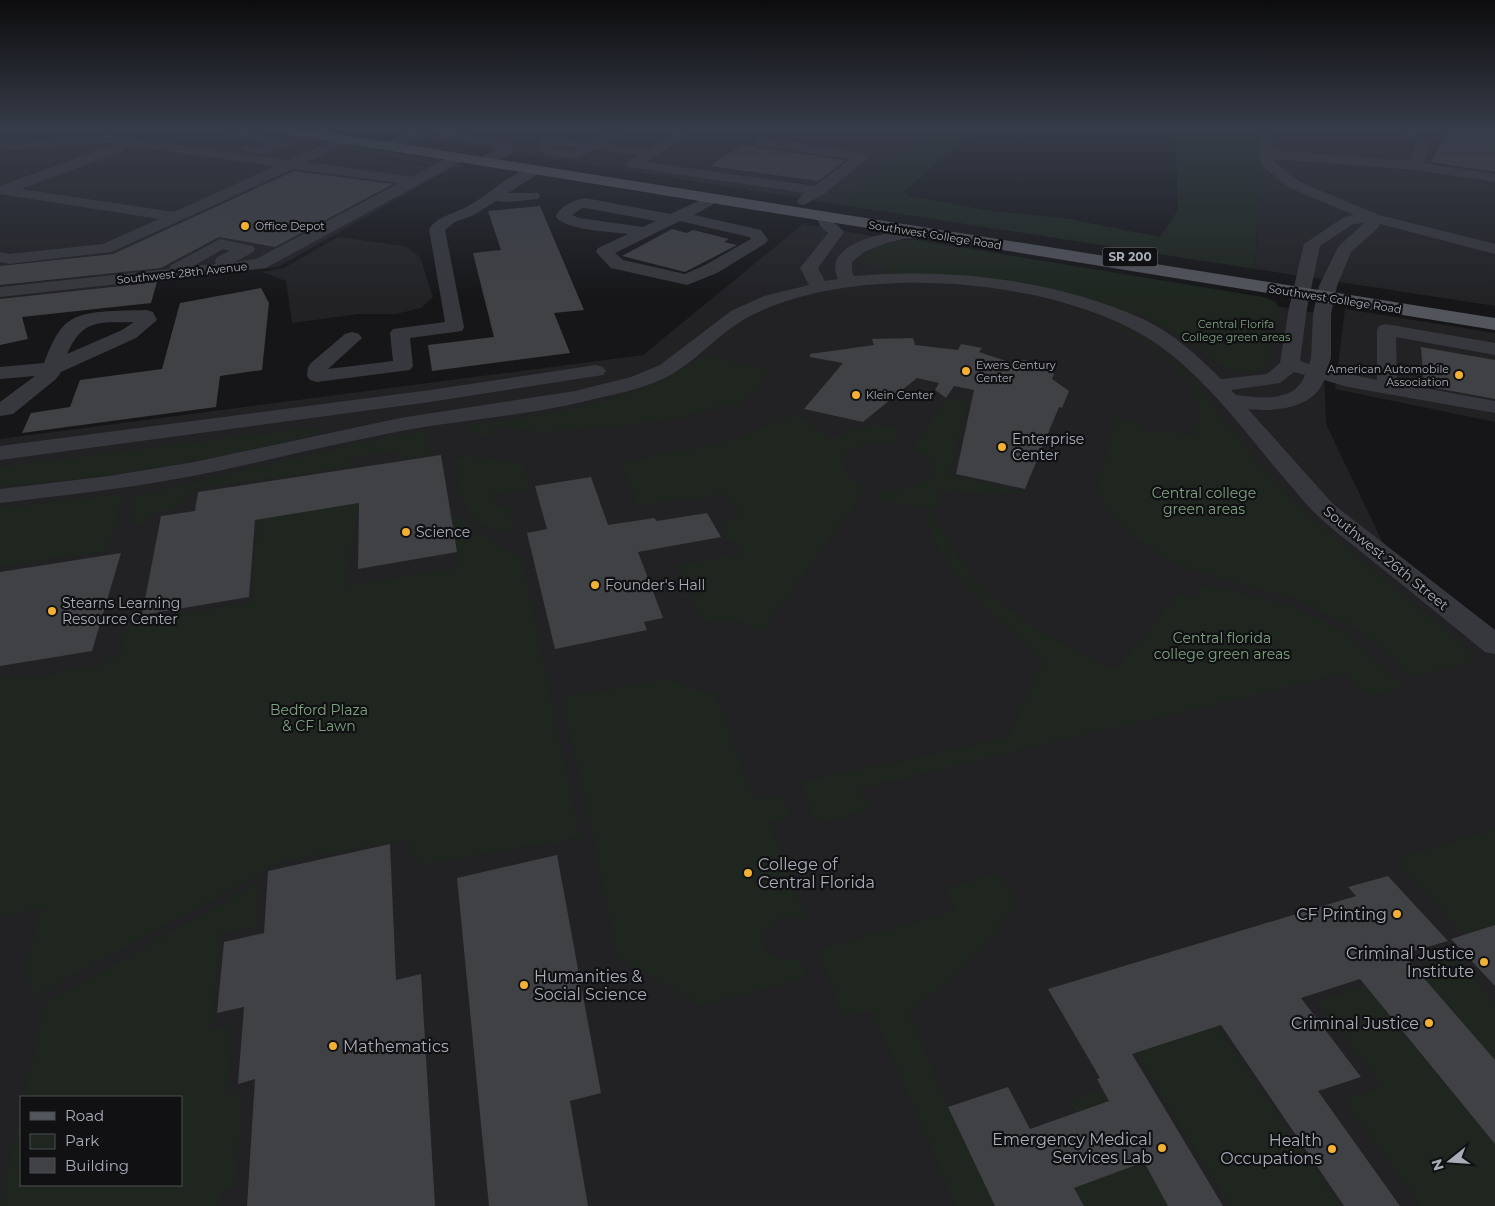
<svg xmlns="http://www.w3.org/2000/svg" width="1495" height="1206" viewBox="0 0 1495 1206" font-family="Montserrat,sans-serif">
<rect width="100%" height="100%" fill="#161618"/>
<g fill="#222225" fill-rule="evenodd">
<polygon points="16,130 236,130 448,170 278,267 0,300 0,132"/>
<polygon points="248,130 260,130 466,165 425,187 454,170"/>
<polygon points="368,130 926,130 931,134 843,205"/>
<polygon points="1262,130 1495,130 1495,306 1255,269"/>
<path d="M803,224L1322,314L1326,424L1393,564L1495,649V1206H0V439L643,355ZM21,1097H181V1185H21Z"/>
<polygon points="338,237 405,246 420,257 433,297 421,308 396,314 359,314 292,323 286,281 262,272 284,268"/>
<polygon points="1345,309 1495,333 1495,422 1335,389"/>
</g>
<g fill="#1e261f">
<path d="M935,130H989C956,141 930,169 904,192L909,196L992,211L1064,218L1160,237L1178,210L1176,145L1171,130H1262L1255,269L843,205Z"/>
<path d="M902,240H915L1263,297L1276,302L1279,309L1268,364C1240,384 1220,365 1198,348C1185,339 1170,330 1156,323C1150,320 1144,316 1138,314C1135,313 1131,315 1127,314C1051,285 971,270 889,274L885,269L861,261L860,258L879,247Z"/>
<path d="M1116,323L1147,340L1182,368L1264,470L1293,502L1477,657L1470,663L1415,676L1357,628L1298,600L1223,579L1179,565L1138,539L1117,522L1104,506L1099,480L1116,418L1142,423L1144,431L1195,434C1199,425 1201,413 1199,404C1194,382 1166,356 1149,345C1138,338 1124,334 1116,323Z"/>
<path d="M705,355L770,370L751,393L735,407L722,402L710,410L698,414L654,422L544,432L497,427L489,435L467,431L466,426C549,415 636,403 705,355Z"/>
<path d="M947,398L967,401L950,475L1031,493L939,492V506L924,509L875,498L880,491C900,490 917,489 932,475L934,466L927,457L912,449Z"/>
<path d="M794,414L834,439L874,424L900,429L896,442C875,443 858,444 841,457C841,472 855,482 868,487L761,632C739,618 728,620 704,623L698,615L677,564L737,556L743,548L726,539L720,524L735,518L738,512L731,500L721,494L637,506L621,462L711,446L746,435Z"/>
<path d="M315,427L317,434C213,460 107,480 0,486V467Z"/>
<path d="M424,431L427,432L432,455L398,460L397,451L350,458V467L202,488L190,491C180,512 169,511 148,514L145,526L129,521L135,496L366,442Z"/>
<path d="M466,456L524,464L530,489L494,495L497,507L508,505L513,530C464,535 461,497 455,459Z"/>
<polygon points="123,494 107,551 0,567 0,508"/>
<path d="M359,503L345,586L459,568L451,514C475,528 497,545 522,559L580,838L419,865L406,840L287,859L32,998L28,963L41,908L9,915L0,912V677L29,678L102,665L120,654L128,623L251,603L258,519Z"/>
<path d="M932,510C972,599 1031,628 1115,670L1179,594L1195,599L1200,590L1207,585C1253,596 1299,605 1340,629L1406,687L1370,696L1346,673L860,788L870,810L817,823L800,782L1007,738L1043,662C1001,620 940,575 926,514Z"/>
<path d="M668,678L695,690L716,695L753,796L761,800L783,796L790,817L769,823L806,918L777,919L762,931C760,956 779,964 800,960L808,976L703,1006L618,958L590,821L562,698Z"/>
<polygon points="1495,829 1495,925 1465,935 1400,866 1401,857"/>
<polygon points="998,873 1016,900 994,934 957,973 909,1013 948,1107 995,1206 956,1206 872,1009 844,1017 818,950 957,910 945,889"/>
<polygon points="259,883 256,927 220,934 210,1030 232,1026 226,1096 243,1093 235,1187 221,1192 219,1206 0,1206 21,1110 21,1185 181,1185 181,1097 24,1097 46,1003"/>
<polygon points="1454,956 1495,1002 1495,1060 1416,969"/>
<polygon points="1365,986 1495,1144 1495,1206 1422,1206 1344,1100 1383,1086 1317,1001"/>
<polygon points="1217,1026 1341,1206 1230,1206 1135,1053"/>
<polygon points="1103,1090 1168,1206 1084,1206 1074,1188 1108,1175 1069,1101"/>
</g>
<g fill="#404145">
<polygon points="1448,130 1495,130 1495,172 1431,162"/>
<polygon points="741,145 760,148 845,160 818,181 710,166"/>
<polygon points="294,171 393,184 275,247 219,237 161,268 0,285 0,266 113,254"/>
<polygon points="540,206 584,310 554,313 570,353 432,371 428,345 494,337 473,253 501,250 488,211"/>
<polygon points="672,229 687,233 693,230 729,239 724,242 737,245 685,272 622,256"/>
<polygon points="157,282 151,303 22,317 28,339 0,345 0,299"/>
<polygon points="261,288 269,303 262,370 220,376 216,407 22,433 31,413 70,407 80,380 162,369 180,303"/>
<polygon points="913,338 915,345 958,350 961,344 982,348 979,352 1009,362 1023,360 1043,363 1050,368 1054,374 1052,379 1069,391 1062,408 1059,407 1025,489 956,474 974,390 954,386 946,398 935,390 939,383 917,378 863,422 804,409 843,363 810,357 810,354 874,345 872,339"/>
<polygon points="1421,347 1495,360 1495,399 1424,386"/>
<polygon points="441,455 457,552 358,569 359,503 255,520 249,597 142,615 161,516 195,511 198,492"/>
<polygon points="591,477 608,525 654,518 657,521 707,513 721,537 638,552 663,618 644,622 647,630 555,649 527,533 547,529 535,486"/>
<polygon points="121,553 92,651 0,666 0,572"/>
<polygon points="390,844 396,980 421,974 435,1206 247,1206 255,1079 238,1084 244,1007 217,1013 224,942 264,933 268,871"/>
<polygon points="557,855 601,1093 570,1101 588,1206 489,1206 457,878"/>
<polygon points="1388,876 1448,941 1403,954 1495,1060 1495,1144 1360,979 1301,998 1361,1077 1318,1091 1400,1206 1344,1206 1221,1025 1132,1054 1223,1206 1168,1206 1144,1162 1074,1188 1084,1206 995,1206 948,1107 1008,1087 1030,1129 1109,1101 1097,1079 1100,1078 1048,989 1356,896 1348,887"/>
<polygon points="1495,925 1495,986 1451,939"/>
</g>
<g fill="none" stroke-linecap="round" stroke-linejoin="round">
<g fill="#37383d" fill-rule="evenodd">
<path d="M213,130H240L289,140L291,143L289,146C275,151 252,161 240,148L242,145L265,146L269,144L219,134Z"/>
<polygon points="416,130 434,130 433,133 396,148 391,149 384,145 386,142"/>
<path d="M612,130H628L606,144L649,149L680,130H696L646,162L815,186L850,159L760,146L755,145L753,142L755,139L760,138L862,153L869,157L824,194L804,205L799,204L797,201L805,193L628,167L626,164L638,155L594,150L575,159L547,155L540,151L538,142L540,139L552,137L590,142ZM552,145L578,148L573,151L553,148Z"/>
<path d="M1260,130H1272L1273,150L1410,161L1416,144L1392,130H1409L1430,142L1424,163L1495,174V182L1416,170L1274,159V162L1300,182L1379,215L1495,244V254L1380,224L1377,229L1351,252L1337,286L1331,314V358L1327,369L1377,380V330L1379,326L1386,324L1495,343V355L1396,337L1397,383L1495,401V413L1348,387L1324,380C1314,409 1273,412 1248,409L1333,504L1495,630V654L1485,652C1448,622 1412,592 1375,563C1356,547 1335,532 1317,515C1305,504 1295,490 1284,478C1239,425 1193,359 1130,328C1029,277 852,264 750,316C723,330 702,355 677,371C650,389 613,394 582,402C523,416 461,420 401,431C333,444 266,461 198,475C132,488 66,495 0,503V489L109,476L194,462L400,418L575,391L631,377L660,365L731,311L764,296L809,285L800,268L828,233L821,227L816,217L819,214H829L834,222L844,232L818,268L825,281L838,279C819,238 903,229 928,229L934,231L936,234L934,237L903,239L886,243L864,252L852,262V271L854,276C951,268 1054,279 1143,319C1173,333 1198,356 1221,379L1267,374L1280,363L1289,308L1304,244L1344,217L1354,215L1290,188L1262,166L1260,163ZM1364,223L1338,247L1319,286L1313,314L1311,358L1309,364L1300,361L1307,308L1320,246L1353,224ZM1294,372L1305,375C1295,403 1260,398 1236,395L1231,390L1280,383Z"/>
<polygon points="444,131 504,140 514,150 512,153 491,163 481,163 479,160 481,157 498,149 495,146 439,138 438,135"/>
<path d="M106,135L289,160L344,136L351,140L349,143L307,162L412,177L452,155H462L464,158L462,161L266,268L0,297V287L169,269L171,265L220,239L253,246L255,249L253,252L235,262L256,259L399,183L293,169L112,252L9,264L0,262V252L9,254L103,244L159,219L0,194V186L116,144L106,143L0,151V143ZM127,146L275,166L174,212L21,189L126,150ZM223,249L230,251L217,257L215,261L216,264L194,266Z"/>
<path d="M533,167L540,171L538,174L508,193H538L540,196L538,199L507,202L496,201L474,215L455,222L445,230L464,327L462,331L410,338L413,366L410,370L317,382L310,380L307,376L308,367L311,363L345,334L352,332L359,334L362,338L328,369L393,361L390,333L393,329L445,322L429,229C437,217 450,215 462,209C485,199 510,172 533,167Z"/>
<path d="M712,195L717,196L719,199L717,202L694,215L761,230L768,240L766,243L717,273L687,285L611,268L596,252L598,248L628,234C612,232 565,230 556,217C560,205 574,201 585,198L670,214ZM582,208H585L656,221L643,227L579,218L572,215ZM680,221L749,237L751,239L705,265L685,274L623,260L615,253Z"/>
<path d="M146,310L153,312L157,320L136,338L61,372L56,379L13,414L0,416V402L35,376L0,379V367L44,363C50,348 57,328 71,320C88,309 126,311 146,310ZM134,322L122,330L67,354C83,318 99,323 134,322Z"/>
<polygon points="596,365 603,367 606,371 603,375 430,402 0,460 0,446 430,390"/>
</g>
<polygon fill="#53555c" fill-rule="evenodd" points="281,130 313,130 1495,318 1495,330 287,134"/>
</g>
<linearGradient id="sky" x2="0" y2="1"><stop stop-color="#0c0c0d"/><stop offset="0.43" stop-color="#363c48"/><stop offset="1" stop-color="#363c48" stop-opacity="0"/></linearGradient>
<rect width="1495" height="299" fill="url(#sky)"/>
<g fill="#f2b134" stroke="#111113" stroke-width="2">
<circle cx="245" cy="226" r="5"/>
<circle cx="966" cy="371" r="5"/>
<circle cx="1459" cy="375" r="5"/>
<circle cx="856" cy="395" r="5"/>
<circle cx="1002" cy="447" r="5"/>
<circle cx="406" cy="532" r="5"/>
<circle cx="595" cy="585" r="5"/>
<circle cx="52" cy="611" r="5"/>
<circle cx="748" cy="873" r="5"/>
<circle cx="1397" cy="914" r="5"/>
<circle cx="1484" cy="962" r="5"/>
<circle cx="524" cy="985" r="5"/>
<circle cx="1429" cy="1023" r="5"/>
<circle cx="333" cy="1046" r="5"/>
<circle cx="1162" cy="1148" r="5"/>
<circle cx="1332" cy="1149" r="5"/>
</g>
<g text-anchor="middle" stroke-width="4.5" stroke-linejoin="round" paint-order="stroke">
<g font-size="11" fill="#a8adb8" stroke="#111113" text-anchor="start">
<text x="255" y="230">Office Depot</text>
<text x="976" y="369">Ewers Century<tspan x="976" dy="13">Center</tspan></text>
<text x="1449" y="373" text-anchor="end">American Automobile<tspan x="1449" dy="13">Association</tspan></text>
<text x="866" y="399">Klein Center</text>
</g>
<g font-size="11" fill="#a8adb8" stroke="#111113">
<text transform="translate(935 235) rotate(9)" y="4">Southwest College Road</text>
<text transform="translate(182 273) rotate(-6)" y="4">Southwest 28th Avenue</text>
<text transform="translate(1335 299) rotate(9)" y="4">Southwest College Road</text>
</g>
<g font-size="11" fill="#7fa381" stroke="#111113">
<text x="1236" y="328">Central Florifa<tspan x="1236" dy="13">College green areas</tspan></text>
</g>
<rect fill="#111113" stroke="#7b7e86" stroke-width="1" x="1102.5" y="247.5" width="55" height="19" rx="4"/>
<g font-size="12" font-weight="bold" fill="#a8adb8">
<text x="1130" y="261">SR 200</text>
</g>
<g font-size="14" fill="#a8adb8" stroke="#111113" text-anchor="start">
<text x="1012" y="444">Enterprise<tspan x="1012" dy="16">Center</tspan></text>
<text x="416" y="537">Science</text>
<text x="605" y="590">Founder's Hall</text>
<text x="62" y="608">Stearns Learning<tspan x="62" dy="16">Resource Center</tspan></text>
</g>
<g font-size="14" fill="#7fa381" stroke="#111113">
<text x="1204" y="498">Central college<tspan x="1204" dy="16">green areas</tspan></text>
<text x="1222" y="643">Central florida<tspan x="1222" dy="16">college green areas</tspan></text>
<text x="319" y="715">Bedford Plaza<tspan x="319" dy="16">&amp; CF Lawn</tspan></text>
</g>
<g font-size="14" fill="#a8adb8" stroke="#111113">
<text transform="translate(1386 558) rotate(39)" y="5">Southwest 26th Street</text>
</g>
<g font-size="16" fill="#a8adb8" stroke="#111113" text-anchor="end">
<text x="758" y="870" text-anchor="start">College of<tspan x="758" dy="18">Central Florida</tspan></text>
<text x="1387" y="920">CF Printing</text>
<text x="1474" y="959">Criminal Justice<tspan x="1474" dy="18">Institute</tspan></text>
<text x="534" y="982" text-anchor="start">Humanities &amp;<tspan x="534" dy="18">Social Science</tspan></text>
<text x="1419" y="1029">Criminal Justice</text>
<text x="343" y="1052" text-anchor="start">Mathematics</text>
<text x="1152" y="1145">Emergency Medical<tspan x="1152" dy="18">Services Lab</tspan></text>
<text x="1322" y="1146">Health<tspan x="1322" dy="18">Occupations</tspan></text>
</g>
</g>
<rect x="20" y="1096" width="162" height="90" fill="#111113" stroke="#4d4f55"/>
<rect x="30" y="1112" width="25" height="8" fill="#53555c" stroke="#4d4f55"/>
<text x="65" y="1121" font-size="15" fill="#a8adb8">Road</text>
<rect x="30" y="1134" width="25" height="15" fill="#1e261f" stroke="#4d4f55"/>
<text x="65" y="1146" font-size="15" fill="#a8adb8">Park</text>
<rect x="30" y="1158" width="25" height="15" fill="#404145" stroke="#4d4f55"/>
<text x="65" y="1171" font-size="15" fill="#a8adb8">Building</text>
<g transform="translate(1450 1161) rotate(253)" stroke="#111113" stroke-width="4" paint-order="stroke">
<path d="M0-4L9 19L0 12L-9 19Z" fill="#a8adb8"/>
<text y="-8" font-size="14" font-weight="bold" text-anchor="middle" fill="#a8adb8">N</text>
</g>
</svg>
